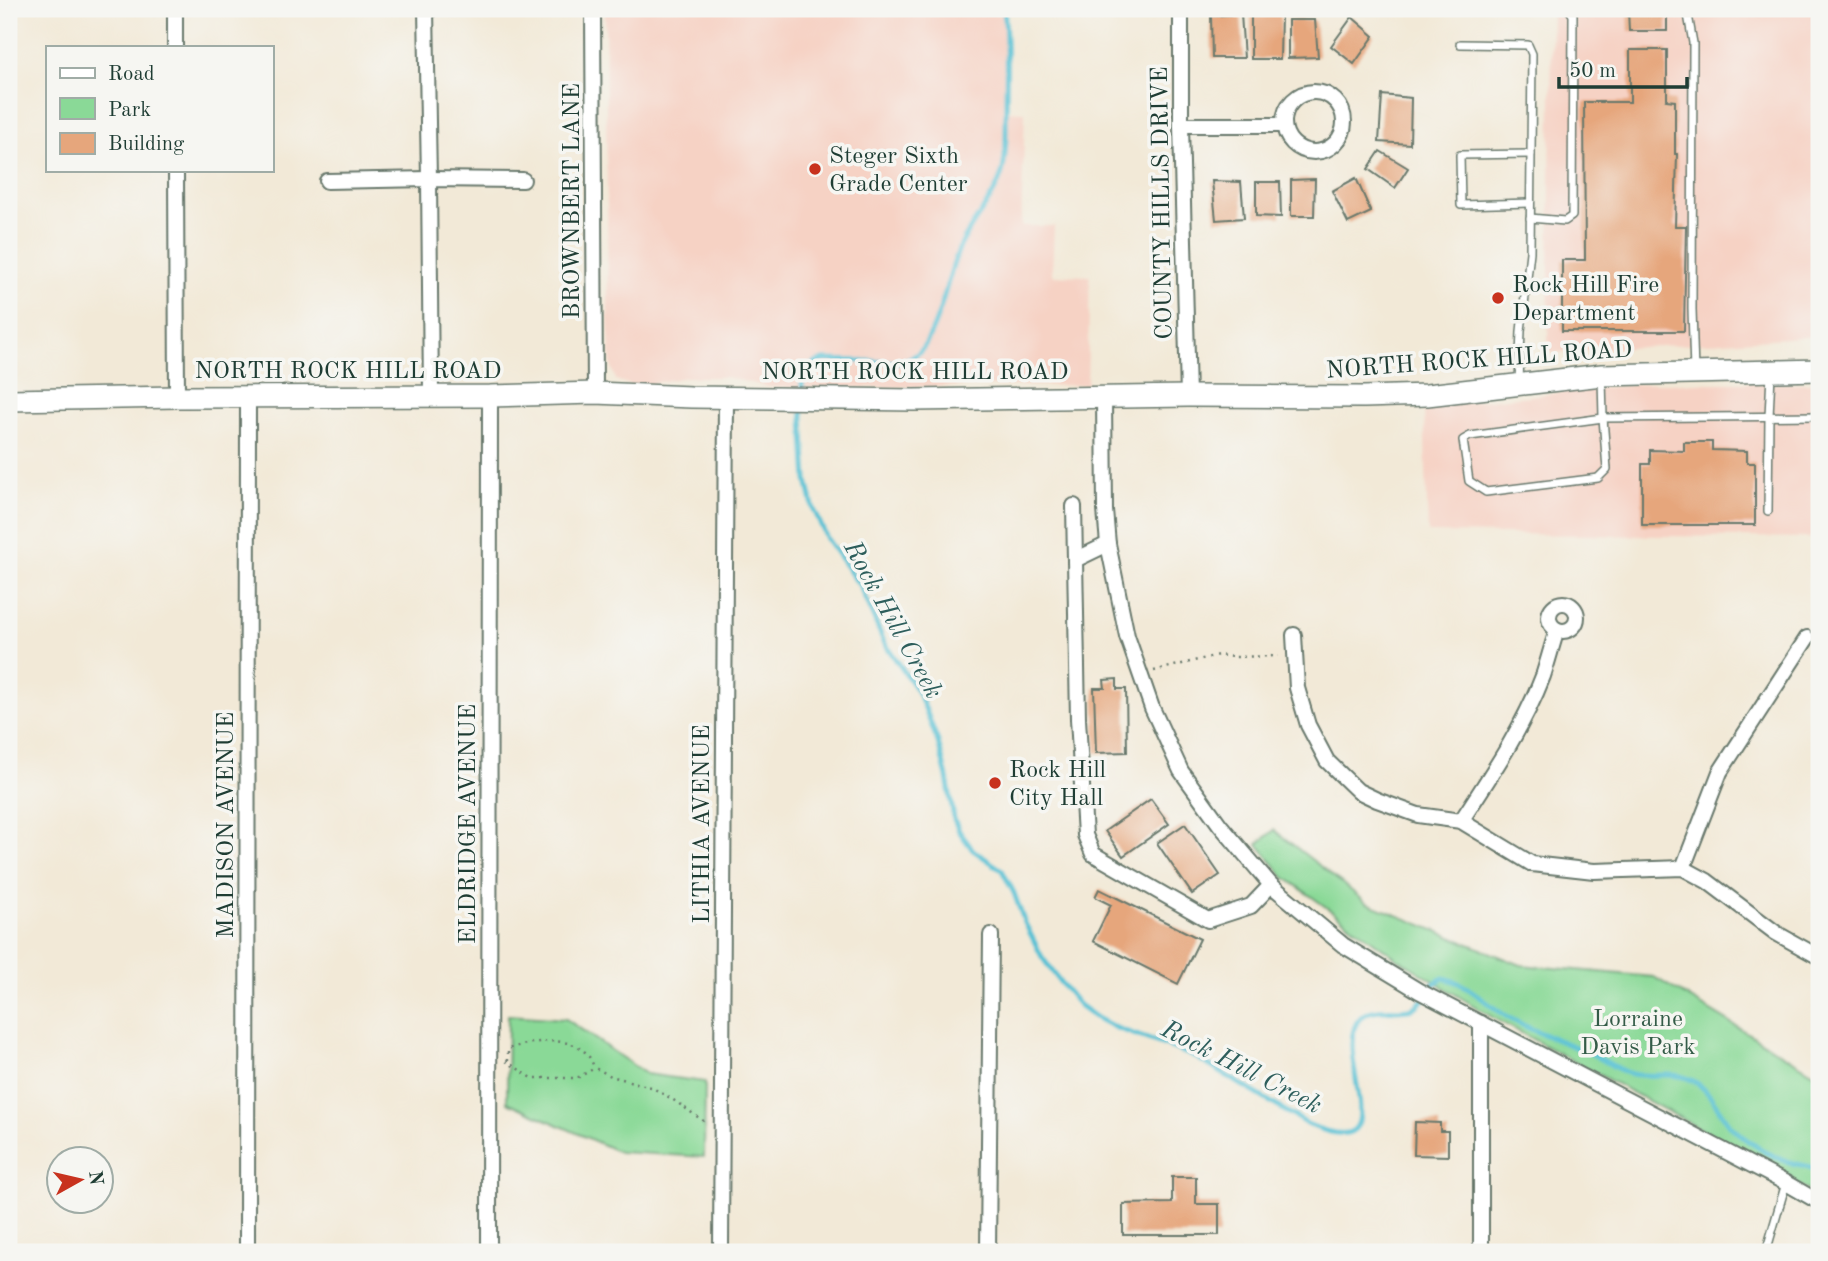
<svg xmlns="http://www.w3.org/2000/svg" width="1828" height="1261" viewBox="0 0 1828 1261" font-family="'Old Standard TT',serif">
<rect width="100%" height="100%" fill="#f6f6f2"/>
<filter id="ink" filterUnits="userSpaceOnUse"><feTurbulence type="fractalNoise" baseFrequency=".0143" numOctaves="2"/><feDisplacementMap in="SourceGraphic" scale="14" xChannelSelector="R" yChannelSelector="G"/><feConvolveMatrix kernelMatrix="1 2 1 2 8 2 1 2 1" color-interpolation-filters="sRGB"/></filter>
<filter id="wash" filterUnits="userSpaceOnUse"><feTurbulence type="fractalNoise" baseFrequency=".00686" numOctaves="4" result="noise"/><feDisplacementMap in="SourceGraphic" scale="28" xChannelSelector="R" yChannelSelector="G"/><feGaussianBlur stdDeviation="1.57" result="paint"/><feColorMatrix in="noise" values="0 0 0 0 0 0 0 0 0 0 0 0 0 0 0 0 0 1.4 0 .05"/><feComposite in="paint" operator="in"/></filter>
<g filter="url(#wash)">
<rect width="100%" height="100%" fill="#f2e9d7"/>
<g fill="#f6d2c4">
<polygon points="605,9 1002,9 1006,53 1003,111 1025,112 1021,226 1054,226 1052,275 1090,276 1087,385 793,388 769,387 725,377 686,377 650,384 631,385 616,380 611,365 608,318"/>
<polygon points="1552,9 1819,9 1819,336 1548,353"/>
<polygon points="1652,383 1819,383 1819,538 1428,533 1424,407"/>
</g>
<g fill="#8ad997" stroke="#548b66" stroke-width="2">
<polygon points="1274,830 1367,903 1521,965 1654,977 1819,1076 1819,1197 1716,1137 1497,1020 1398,959 1283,876 1258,844"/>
<polygon points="508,1015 566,1019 646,1074 705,1082 704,1157 619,1152 507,1102"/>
</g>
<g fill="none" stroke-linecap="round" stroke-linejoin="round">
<g stroke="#57c1d4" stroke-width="5">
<path d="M802,394C801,376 805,365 824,360L899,362C910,359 919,355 925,345C941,317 946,283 957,254C968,224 996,200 1003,169C1007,150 1006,130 1006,111C1006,77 1008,43 1004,9"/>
<path d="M802,404L807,480L813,507L827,539L860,586L884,642L916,689L925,708L938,742L947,777L954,819L959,831L973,850L1002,870L1014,893L1024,921L1042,957L1060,982L1079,1005L1097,1018L1116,1028L1170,1047L1197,1058L1307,1124C1408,1168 1327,1050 1361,1017C1373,1005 1398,1013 1413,1008C1424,1003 1426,991 1434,984C1437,981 1440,980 1443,978C1469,982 1488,1007 1511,1019C1536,1033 1564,1042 1590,1053C1603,1059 1615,1069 1628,1073C1647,1079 1669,1071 1687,1078C1708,1085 1717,1109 1730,1125C1742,1139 1770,1156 1789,1162C1799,1165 1810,1166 1819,1171"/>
</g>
</g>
<g id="blocks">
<g fill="#e6a67c">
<polygon points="1628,9 1667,9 1667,31 1629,31"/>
<polygon points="1251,12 1281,14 1280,59 1251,59"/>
<polygon points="1241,14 1244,58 1212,58 1211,16"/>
<polygon points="1352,17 1374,36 1354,64 1331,46"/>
<polygon points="1288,20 1315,20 1318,57 1288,58"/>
<polygon points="1630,50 1667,50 1667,98 1666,100 1675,101 1675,154 1677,154 1675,226 1686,226 1684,331 1562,331 1562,260 1585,260 1584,102 1630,102"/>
<polygon points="1382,95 1411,98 1410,144 1379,142"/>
<polygon points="1380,151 1408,168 1395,188 1368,169"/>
<polygon points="1356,178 1371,212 1348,223 1332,191"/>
<polygon points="1315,179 1314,216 1291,216 1291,180"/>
<polygon points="1212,181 1241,182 1244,218 1216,220"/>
<polygon points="1256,182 1280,182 1281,217 1256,216"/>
<polygon points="1684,442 1712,442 1712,450 1747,451 1747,463 1755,463 1755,525 1642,525 1642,464 1650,464 1650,450 1684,451"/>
<polygon points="1117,679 1117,689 1126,689 1127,752 1096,753 1094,688 1105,688 1104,680"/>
<polygon points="1151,799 1169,824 1123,856 1105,831"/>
<polygon points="1185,824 1220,875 1192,894 1157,843"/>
<polygon points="1099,889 1200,939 1178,984 1093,941 1111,905 1095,897"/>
<polygon points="1415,1122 1440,1123 1440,1131 1448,1131 1448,1156 1414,1155"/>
<polygon points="1172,1177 1196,1177 1196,1204 1219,1204 1219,1235 1123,1235 1123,1204 1172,1203"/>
</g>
</g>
</g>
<g filter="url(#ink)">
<use href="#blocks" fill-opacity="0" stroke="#69796d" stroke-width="2"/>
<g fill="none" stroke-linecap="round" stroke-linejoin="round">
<defs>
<g id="lane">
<polyline points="1687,9 1693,43 1692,309 1694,372"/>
<polyline points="1460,44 1528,45 1532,54 1530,252 1521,331 1519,381"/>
<polyline points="1530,203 1461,205 1460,155 1531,154"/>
<polyline points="1530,218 1565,221 1572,216 1573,15 1569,9"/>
<polyline points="1602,378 1603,418 1607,469 1598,478 1486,492 1469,481 1463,440 1470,436 1603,418 1819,416"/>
<polyline points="1768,511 1769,416 1771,374"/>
<polyline points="1766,1252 1786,1183"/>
</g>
<g id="street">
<polyline points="175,9 175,47"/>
<polyline points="426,9 429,179 431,396"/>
<polyline points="593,9 595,393"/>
<polyline points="1181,9 1181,125 1188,396"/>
<circle cx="1314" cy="122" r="30"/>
<polyline points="1181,125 1283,125"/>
<polyline points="176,170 177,397"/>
<polyline points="327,181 429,179 523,180"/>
<polyline points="1104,397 1105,510 1108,544 1127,636 1152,708 1181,771 1220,825 1271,885 1343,945 1419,991 1786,1183 1819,1202"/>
<polyline points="1074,506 1075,560"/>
<polyline points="1108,544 1075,560 1078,719 1085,835 1093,854 1208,920 1251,906 1271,885"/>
<circle cx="1563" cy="617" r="14"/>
<polyline points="1294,635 1297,688 1308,725 1327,761 1358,791 1377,800 1418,815 1461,821 1532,864 1594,871 1683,868 1707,881 1776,933 1819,957"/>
<path d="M1461,821C1491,775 1523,728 1543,676C1548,661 1552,645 1557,630"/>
<polyline points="1683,868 1720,772 1807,638"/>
<polyline points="247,1252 248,398"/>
<polyline points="489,1252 490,396"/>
<polyline points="721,1252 726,397"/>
<polyline points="988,1252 991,935"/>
<polyline points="1481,1252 1481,1023"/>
</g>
<polyline id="secondary" points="9,400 177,397 490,396 595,393 691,397 914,400 1188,396 1364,397 1427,395 1602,375 1819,370"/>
</defs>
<use href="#lane" stroke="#69796d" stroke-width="10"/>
<use href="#street" stroke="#69796d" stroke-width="18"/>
<use href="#secondary" stroke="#69796d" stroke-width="24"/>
<g stroke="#69796d" stroke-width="2.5" stroke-dasharray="2 5" stroke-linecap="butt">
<polyline points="1154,671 1218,655 1233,657 1278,656"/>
<polyline points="506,1061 532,1078 577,1078 595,1068 611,1076 651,1087 672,1099 705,1122"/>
<path d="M508,1061V1049C529,1042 568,1034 586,1053C590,1057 592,1063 595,1068"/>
</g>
<use href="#lane" stroke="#fff" stroke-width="7"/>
<use href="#street" stroke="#fff" stroke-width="14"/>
<use href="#secondary" stroke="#fff" stroke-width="21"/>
</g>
</g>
<g fill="#c8321e" stroke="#f6f6f2" stroke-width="2.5">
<circle cx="815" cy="169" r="7"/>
<circle cx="1498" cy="298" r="7"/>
<circle cx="995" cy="783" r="7"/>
</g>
<g text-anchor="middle" stroke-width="7" stroke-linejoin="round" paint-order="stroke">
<g font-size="24" fill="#1f3d34" stroke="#f6f6f2" text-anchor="start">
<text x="829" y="163">Steger Sixth<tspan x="829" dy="28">Grade Center</tspan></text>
<text x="1512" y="292">Rock Hill Fire<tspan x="1512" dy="28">Department</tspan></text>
<text x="1009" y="777">Rock Hill<tspan x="1009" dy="28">City Hall</tspan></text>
</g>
<g font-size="24" fill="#1f3d34" stroke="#f6f6f2">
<text transform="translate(571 201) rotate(-90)" y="8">BROWNBERT LANE</text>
<text transform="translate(1161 203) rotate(-91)" y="8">COUNTY HILLS DRIVE</text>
<text transform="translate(1479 359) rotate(-4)" y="8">NORTH ROCK HILL ROAD</text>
<text x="348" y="378">NORTH ROCK HILL ROAD</text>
<text x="915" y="379">NORTH ROCK HILL ROAD</text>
<text transform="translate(467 824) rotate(-90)" y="8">ELDRIDGE AVENUE</text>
<text transform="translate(701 824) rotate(-90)" y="8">LITHIA AVENUE</text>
<text transform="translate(225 825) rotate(-90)" y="8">MADISON AVENUE</text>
</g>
<g font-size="24" fill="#345c48" stroke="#f6f6f2">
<text x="1638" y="1026">Lorraine<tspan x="1638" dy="28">Davis Park</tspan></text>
</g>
<g font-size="26" font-style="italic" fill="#2d5e5c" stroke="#f6f6f2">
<text transform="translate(894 619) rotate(61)" y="9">Rock Hill Creek</text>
<text transform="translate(1242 1066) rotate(27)" y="9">Rock Hill Creek</text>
</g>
</g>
<rect width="1828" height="1261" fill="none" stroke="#f6f6f2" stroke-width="35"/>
<rect x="46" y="46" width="228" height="126" fill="#f6f6f2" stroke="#a0aca6" stroke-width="2"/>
<rect x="60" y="68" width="35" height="10" fill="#ffffff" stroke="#a0aca6" stroke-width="2"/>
<text x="108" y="80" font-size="21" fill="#1f3d34">Road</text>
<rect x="60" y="98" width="35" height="21" fill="#8ad997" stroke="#a0aca6" stroke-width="2"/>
<text x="108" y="116" font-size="21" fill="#1f3d34">Park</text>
<rect x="60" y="133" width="35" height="21" fill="#e6a67c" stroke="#a0aca6" stroke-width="2"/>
<text x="108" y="150" font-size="21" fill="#1f3d34">Building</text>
<g transform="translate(80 1180) rotate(82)"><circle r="33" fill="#f6f6f2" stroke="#a0aca6" stroke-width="2"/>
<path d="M0-5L12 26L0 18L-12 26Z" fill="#c8321e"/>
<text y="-10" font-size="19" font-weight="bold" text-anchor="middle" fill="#1f3d34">N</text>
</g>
<path d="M1559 77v10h128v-10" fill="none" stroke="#1f3d34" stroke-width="3.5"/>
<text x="1569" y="77" font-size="21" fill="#1f3d34" stroke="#f6f6f2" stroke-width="5" paint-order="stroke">50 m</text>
</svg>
